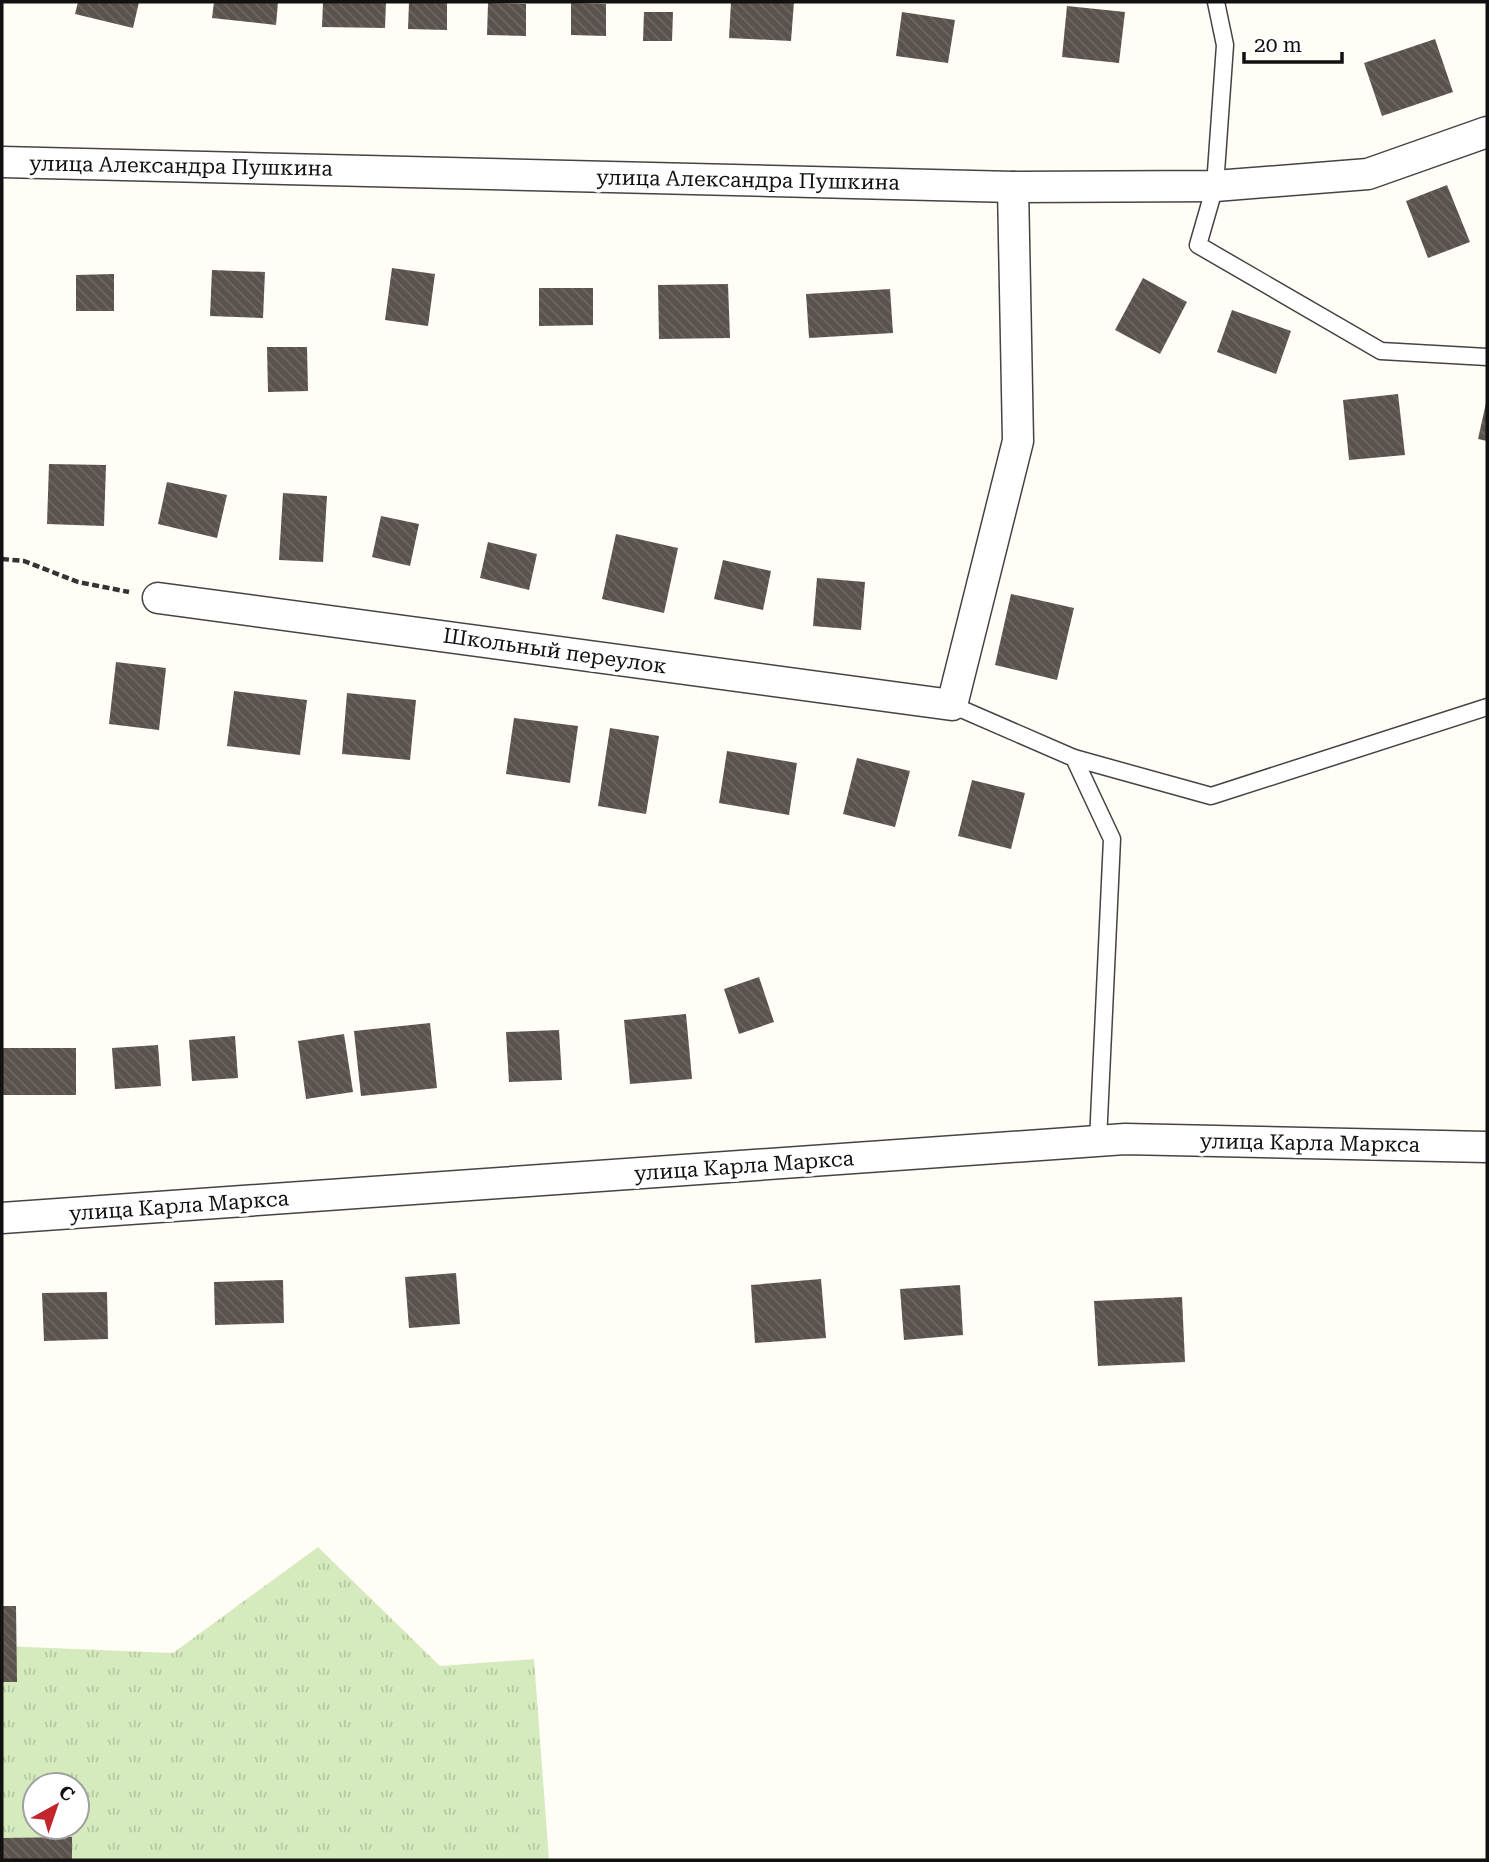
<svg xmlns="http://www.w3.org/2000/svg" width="1489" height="1862" viewBox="0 0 1489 1862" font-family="'Roboto Serif',serif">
<defs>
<pattern id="park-tufts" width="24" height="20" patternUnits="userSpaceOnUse" patternTransform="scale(1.75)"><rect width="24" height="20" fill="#d5ebbd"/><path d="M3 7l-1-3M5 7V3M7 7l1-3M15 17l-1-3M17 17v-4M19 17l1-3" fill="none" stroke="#b6c8a1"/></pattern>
<pattern id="building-back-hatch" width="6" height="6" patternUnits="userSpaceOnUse" patternTransform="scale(1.75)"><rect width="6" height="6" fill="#5a524d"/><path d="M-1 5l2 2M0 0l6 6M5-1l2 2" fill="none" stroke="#6d6662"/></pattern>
</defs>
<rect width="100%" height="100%" fill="#fffdf5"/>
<path fill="url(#park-tufts)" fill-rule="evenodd" d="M318,1547L440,1666L534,1659L549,1860H2V1646L173,1653ZM35,1785H77V1827H35Z"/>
<g fill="url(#building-back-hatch)">
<polygon points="78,2 139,2 133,28 75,14"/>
<polygon points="214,2 278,2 276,25 212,18"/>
<polygon points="323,2 386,2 385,28 322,27"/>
<polygon points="409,2 447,2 447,30 408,29"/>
<polygon points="731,2 794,2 791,41 729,38"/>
<polygon points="488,3 526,4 526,36 487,35"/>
<polygon points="571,3 606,4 606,36 571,35"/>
<polygon points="1067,6 1125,12 1119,63 1062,57"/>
<polygon points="644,12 673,12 672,41 643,41"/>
<polygon points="902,12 955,20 948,63 896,56"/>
<polygon points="1435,39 1453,92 1382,116 1364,63"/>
<polygon points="1447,185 1470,242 1428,258 1406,201"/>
<polygon points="392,268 435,274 428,326 385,320"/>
<polygon points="212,270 265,272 263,318 210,316"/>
<polygon points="114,274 114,311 76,311 76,275"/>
<polygon points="1143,278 1187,302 1160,354 1115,330"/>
<polygon points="728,284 730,338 659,339 658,285"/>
<polygon points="539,288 593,288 593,325 539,326"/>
<polygon points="890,289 893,333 809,338 806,294"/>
<polygon points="1232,310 1291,331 1276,374 1217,352"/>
<polygon points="267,347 307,347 308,391 268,392"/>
<polygon points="1398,394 1405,455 1349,460 1343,400"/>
<polygon points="1486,403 1487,404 1487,441 1478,439"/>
<polygon points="49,464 106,465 104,526 47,524"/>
<polygon points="167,482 227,495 217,538 158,524"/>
<polygon points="283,493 327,496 323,562 279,560"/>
<polygon points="381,516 419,524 410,566 372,557"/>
<polygon points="616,534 678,548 664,613 602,599"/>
<polygon points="488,542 537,554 529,590 480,578"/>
<polygon points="723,560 771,571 763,610 714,599"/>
<polygon points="817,578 865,582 861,630 813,626"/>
<polygon points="1011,594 1074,608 1057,680 995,665"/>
<polygon points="116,662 166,668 159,730 109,724"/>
<polygon points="234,691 307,700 300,755 227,746"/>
<polygon points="347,693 416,700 410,760 342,754"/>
<polygon points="514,718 578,726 570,783 506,774"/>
<polygon points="610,728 659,736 646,814 598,806"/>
<polygon points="727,751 797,763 789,815 719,803"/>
<polygon points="857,758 910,771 895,827 843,814"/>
<polygon points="972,780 1025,793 1011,849 958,836"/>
<polygon points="759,977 774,1022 739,1034 724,989"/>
<polygon points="686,1014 692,1079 630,1084 624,1020"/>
<polygon points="430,1023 437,1088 361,1096 354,1031"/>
<polygon points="559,1030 562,1080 509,1082 506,1032"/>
<polygon points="344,1034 353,1092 306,1099 298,1041"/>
<polygon points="235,1036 238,1078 192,1081 189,1040"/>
<polygon points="158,1045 161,1086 115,1089 112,1048"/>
<rect x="2" y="1048" width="74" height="47"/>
<polygon points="456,1273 460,1324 409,1328 405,1277"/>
<polygon points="821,1279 826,1338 755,1343 751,1285"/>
<polygon points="283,1280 284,1323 215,1325 214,1282"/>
<polygon points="960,1285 963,1335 904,1340 900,1289"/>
<polygon points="107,1292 108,1339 44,1341 42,1293"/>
<polygon points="1182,1297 1185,1362 1098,1366 1094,1301"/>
<polygon points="2,1606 16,1606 17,1682 2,1682"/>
<polygon points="72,1837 72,1860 2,1860 2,1838"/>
</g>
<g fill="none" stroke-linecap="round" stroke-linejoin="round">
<defs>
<g id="lane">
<polyline points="1216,2 1225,45 1215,186 1198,245 1381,351 1487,357"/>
<polyline points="952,705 1074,758 1112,839 1098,1141"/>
<polyline points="1074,758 1211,796 1487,707"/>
</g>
<g id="street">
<polyline points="2,162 1013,187 1215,186 1368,174 1487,132"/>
<polyline points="158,598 952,705 1018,441 1013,187"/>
<polyline points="2,1218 1125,1139 1487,1147"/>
</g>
</defs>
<use href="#lane" stroke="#444" stroke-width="19"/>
<use href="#street" stroke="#444" stroke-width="33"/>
<polyline stroke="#333" stroke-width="4.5" stroke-dasharray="7 3.5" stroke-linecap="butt" points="2,559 24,561 78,582 129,592"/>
<use href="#lane" stroke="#fff" stroke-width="16"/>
<use href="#street" stroke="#fff" stroke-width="30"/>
</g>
<g text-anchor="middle" stroke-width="7" stroke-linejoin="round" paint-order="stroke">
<g font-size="21" fill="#111" stroke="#fff">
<text transform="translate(181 166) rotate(1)" y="7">улица Александра Пушкина</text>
<text transform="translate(748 180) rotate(1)" y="7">улица Александра Пушкина</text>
<text transform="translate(555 651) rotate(8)" y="7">Школьный переулок</text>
<text transform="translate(1310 1143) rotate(1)" y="7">улица Карла Маркса</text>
<text transform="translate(744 1166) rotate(-4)" y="7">улица Карла Маркса</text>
<text transform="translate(179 1206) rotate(-4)" y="7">улица Карла Маркса</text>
</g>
</g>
<rect width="1489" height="1862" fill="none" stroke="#111111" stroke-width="7"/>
<g transform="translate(56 1806) rotate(40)"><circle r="33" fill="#ffffff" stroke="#a0a0a0" stroke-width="2"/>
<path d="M0-5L12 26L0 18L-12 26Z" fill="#c4262e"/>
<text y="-10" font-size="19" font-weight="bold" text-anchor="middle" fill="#111111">С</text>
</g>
<path d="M1244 52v10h98v-10" fill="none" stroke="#111111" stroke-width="3.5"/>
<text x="1254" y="52" font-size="21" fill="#111111" stroke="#ffffff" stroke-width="5" paint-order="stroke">20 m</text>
</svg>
